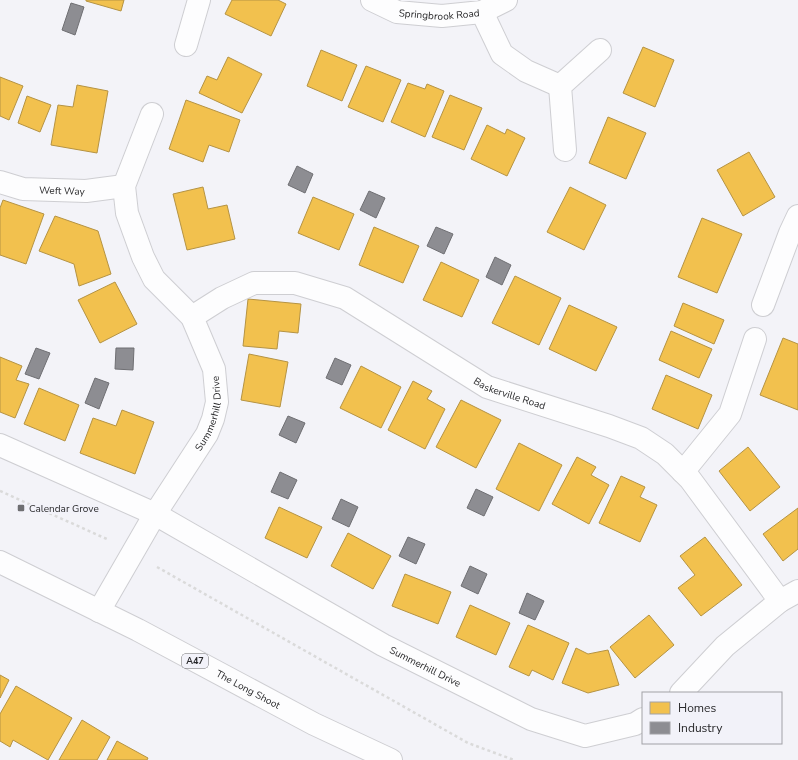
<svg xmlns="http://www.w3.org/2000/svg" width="798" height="760" viewBox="0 0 798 760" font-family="'Nunito Sans',sans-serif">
<rect width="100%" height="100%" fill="#f3f3f8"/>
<g fill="#f2c14e" stroke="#b59343">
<polygon points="86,0 124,0 121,11 86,1"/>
<polygon points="232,0 278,0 286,4 271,36 225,14"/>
<polygon points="643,47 674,60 655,107 623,93"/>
<polygon points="321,50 357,65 342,101 307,86"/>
<polygon points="228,57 262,74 242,113 199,93 207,76 217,80"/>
<polygon points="366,66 401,80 383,122 348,107"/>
<polygon points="0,77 23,86 9,120 0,116"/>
<polygon points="408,83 425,89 427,84 444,91 425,137 391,122"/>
<polygon points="77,85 108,91 97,153 51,145 58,105 73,107"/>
<polygon points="450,95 482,108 464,150 432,137"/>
<polygon points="27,96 51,105 40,132 18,123"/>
<polygon points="186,100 240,120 229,152 209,145 203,162 169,149"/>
<polygon points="608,117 646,133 626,179 589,163"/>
<polygon points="487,125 505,134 507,129 525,138 507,176 471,159"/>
<polygon points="749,152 775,197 743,216 717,170"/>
<polygon points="203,187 208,209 227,205 235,239 187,250 173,194"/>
<polygon points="570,187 606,205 584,250 547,232"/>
<polygon points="313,197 354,214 339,250 298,233"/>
<polygon points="3,200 44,214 26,264 0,255 0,208"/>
<polygon points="55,216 98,231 111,274 79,286 74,264 39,251"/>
<polygon points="702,218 742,234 717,293 678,277"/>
<polygon points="374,227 419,246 403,283 359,265"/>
<polygon points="441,262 479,280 462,317 423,300"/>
<polygon points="515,276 561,298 539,345 492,323"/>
<polygon points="115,282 137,324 100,343 78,300"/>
<polygon points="248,299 301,304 298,333 279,331 277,349 243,346"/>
<polygon points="683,303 724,320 714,344 674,326"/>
<polygon points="569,305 617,327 596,371 549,349"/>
<polygon points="671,331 712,349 699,378 659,360"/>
<polygon points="783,338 798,344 798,410 760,395"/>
<polygon points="249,354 288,362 280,407 241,400"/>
<polygon points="0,357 22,366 16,380 29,384 15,418 0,412"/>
<polygon points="361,366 401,387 381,428 340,408"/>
<polygon points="666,375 712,395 698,429 652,409"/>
<polygon points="413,381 432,391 427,399 445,409 425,449 388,430"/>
<polygon points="39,388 79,405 65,441 24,424"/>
<polygon points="461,400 501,420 476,468 436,447"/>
<polygon points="122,410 154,422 135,474 80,453 93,418 116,426"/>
<polygon points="519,443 562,465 539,511 496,489"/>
<polygon points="748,447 780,487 750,511 719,471"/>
<polygon points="577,457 596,467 591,475 609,485 589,524 552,504"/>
<polygon points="621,476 645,487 640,497 657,505 640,542 599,523"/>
<polygon points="279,507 322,527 307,558 265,538"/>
<polygon points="798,508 798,549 783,561 763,534"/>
<polygon points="348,533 391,556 373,589 331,566"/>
<polygon points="705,537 742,585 701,616 678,588 695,575 680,556"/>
<polygon points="405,574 451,592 438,624 392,606"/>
<polygon points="470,605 510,623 496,655 456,637"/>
<polygon points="649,615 674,645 635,678 610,647"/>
<polygon points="528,625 569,643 553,680 532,670 529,676 509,667"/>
<polygon points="576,648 588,654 608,650 619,685 588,693 562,683"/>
<polygon points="0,675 9,680 0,698"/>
<polygon points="16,686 72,718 48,760 13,740 10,747 0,741 0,714"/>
<polygon points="82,720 110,737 97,760 59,760"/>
<polygon points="117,741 148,758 147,760 107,760"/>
</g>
<g fill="#8d8d92" stroke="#6f6f73">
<polygon points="71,3 84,7 75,35 62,30"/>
<polygon points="297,166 313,174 305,193 288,185"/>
<polygon points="369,191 385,198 376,218 360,210"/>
<polygon points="436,227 453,234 444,254 427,246"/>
<polygon points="495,257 511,265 502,285 486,277"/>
<polygon points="36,348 50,353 39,379 25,374"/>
<polygon points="116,348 134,348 133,370 115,369"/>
<polygon points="335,358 351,365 342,385 326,378"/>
<polygon points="95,378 109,383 99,409 85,403"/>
<polygon points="288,416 305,423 296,443 279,435"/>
<polygon points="280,472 297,480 288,499 271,492"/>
<polygon points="476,489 493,497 484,516 467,508"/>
<polygon points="341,499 358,507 349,527 332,519"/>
<polygon points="408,537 425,544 416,564 399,556"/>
<polygon points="470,566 487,574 478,594 461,586"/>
<polygon points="527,593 544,601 535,620 519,613"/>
</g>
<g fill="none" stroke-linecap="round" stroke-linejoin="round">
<defs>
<g id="minor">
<path id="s1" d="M372,0L397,12L442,16L482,12L506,0"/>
<polyline points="482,12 502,54 526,71 560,86"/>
<polyline points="186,45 199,0"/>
<polyline points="565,150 560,86 600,50"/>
<path id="s2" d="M0,182L23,189L86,191L124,186"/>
<polyline points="763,305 790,233 798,216"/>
<path id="s3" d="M192,317L222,298L254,283H295L345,298L487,387L609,426L641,438L665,454L690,479L780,601L725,646L681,693"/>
<path id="s4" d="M0,445L155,514L383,645L531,719L585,736L635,724L643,719"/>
<polyline points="683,472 730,414 755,339"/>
<polyline points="780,601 798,591"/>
<path id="s5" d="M99,611L155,514L207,434L213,419L217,402L214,369L192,317L154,279L143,257L127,213L124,186L152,114"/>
</g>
<g id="major">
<path id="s6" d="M0,562L138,630L314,724L391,760"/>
</g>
</defs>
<use href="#minor" stroke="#ceced2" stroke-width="24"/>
<use href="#major" stroke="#ceced2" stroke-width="24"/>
<g stroke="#dadada" stroke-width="2.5" stroke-dasharray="3 3" stroke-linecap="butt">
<polyline points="0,491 109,540"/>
<polyline points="157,567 468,743 514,760"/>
</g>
<use href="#minor" stroke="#fdfdfe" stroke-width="22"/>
<use href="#major" stroke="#fdfdfe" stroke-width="22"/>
</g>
<rect fill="#6f6f72" stroke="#f2f2f9" stroke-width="1.5" x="17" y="504" width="8" height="8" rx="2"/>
<g text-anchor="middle" stroke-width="4" stroke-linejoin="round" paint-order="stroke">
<rect fill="#f2f2f9" stroke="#656568" stroke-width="1" x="182" y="654" width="26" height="14" rx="3"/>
<g font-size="9" font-weight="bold" fill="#28282a">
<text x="195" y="664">A47</text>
</g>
<g font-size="10" fill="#28282a" stroke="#f2f2f9">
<text dy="4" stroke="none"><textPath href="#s1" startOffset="70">Springbrook Road</textPath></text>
<text dy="4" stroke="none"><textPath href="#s2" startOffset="63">Weft Way</textPath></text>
<text dy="4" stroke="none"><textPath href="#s3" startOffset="355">Baskerville Road</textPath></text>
<text dy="4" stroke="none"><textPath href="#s5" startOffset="228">Summerhill Drive</textPath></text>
<text dy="4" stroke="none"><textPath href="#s4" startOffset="480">Summerhill Drive</textPath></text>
<text dy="4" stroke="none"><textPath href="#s6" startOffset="279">The Long Shoot</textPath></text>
</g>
<g font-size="10" fill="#28282a" stroke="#f2f2f9" text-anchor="start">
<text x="29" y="512">Calendar Grove</text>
</g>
</g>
<rect x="642" y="692" width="140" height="52" fill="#f2f2f9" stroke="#a1a1a6"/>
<rect x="650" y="702" width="20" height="12" fill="#f2c14e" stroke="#a1a1a6"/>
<text x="678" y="712" font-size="12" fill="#28282a">Homes</text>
<rect x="650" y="722" width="20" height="12" fill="#8d8d92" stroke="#a1a1a6"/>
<text x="678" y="732" font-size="12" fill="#28282a">Industry</text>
</svg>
